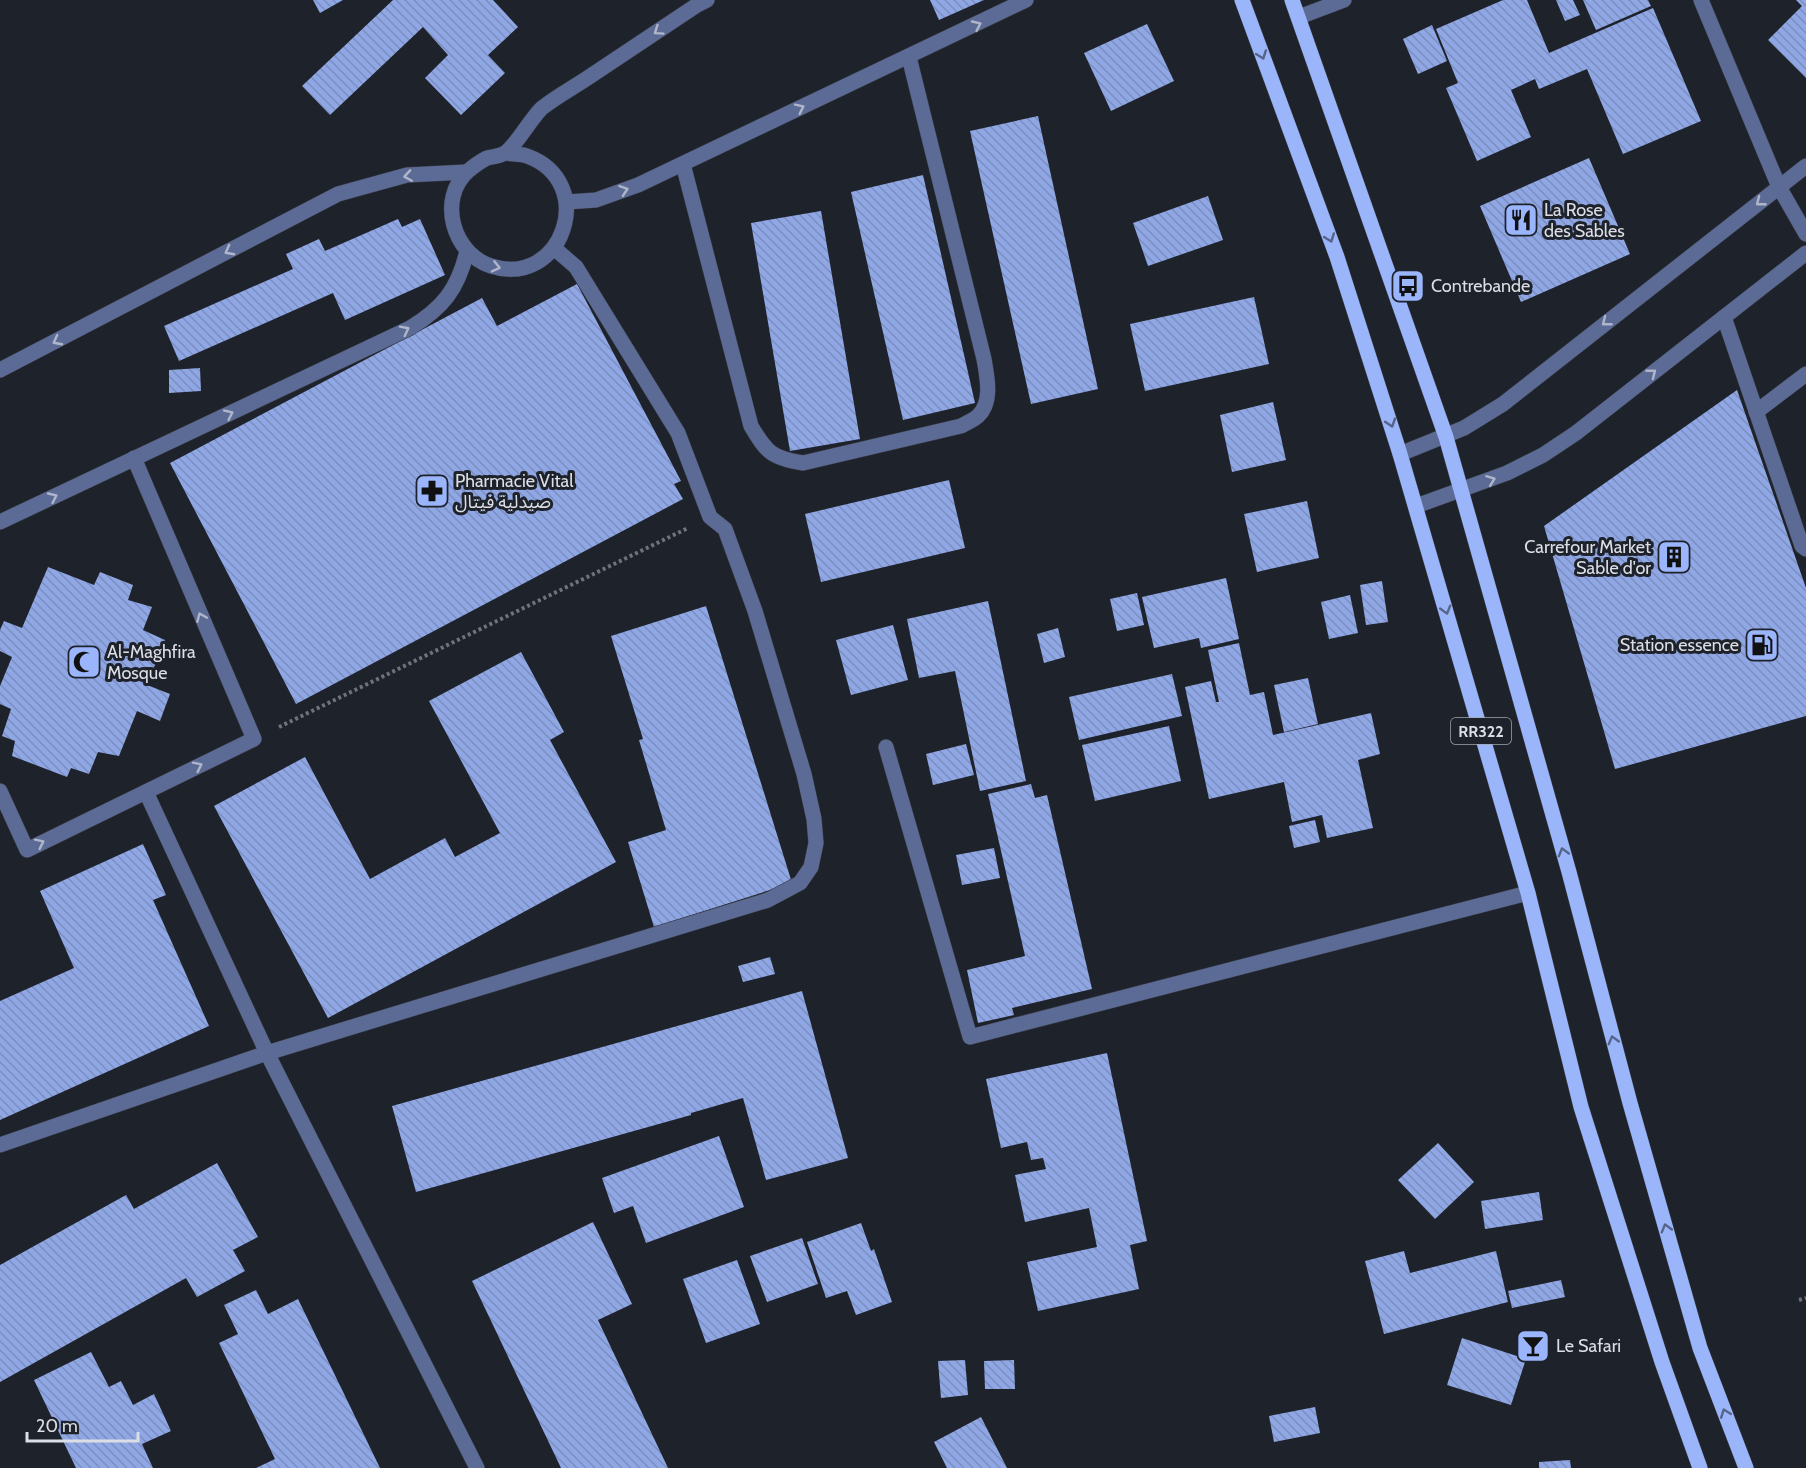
<svg xmlns="http://www.w3.org/2000/svg" width="1806" height="1468" viewBox="0 0 1806 1468" font-family="Cabin,'Noto Sans Arabic',sans-serif">
<defs>
<pattern id="building-back-hatch" width="6" height="6" patternUnits="userSpaceOnUse" patternTransform="scale(1.5)"><rect width="6" height="6" fill="#90a7e5"/><path d="M-1 5l2 2M0 0l6 6M5-1l2 2" fill="none" stroke="#7c8ebd"/></pattern>
</defs>
<rect width="100%" height="100%" fill="#1e222b"/>
<g fill="url(#building-back-hatch)">
<polygon points="313,0 343,0 320,13"/>
<polygon points="393,0 493,0 518,27 488,55 505,73 461,115 425,78 448,55 423,27 330,115 302,86"/>
<polygon points="930,0 984,0 939,20"/>
<polygon points="1503,0 1527,0 1549,53 1653,8 1701,121 1623,154 1587,69 1539,89 1535,79 1511,90 1531,137 1477,161 1446,88 1458,83 1436,29"/>
<polygon points="1556,0 1573,0 1580,15 1565,21"/>
<polygon points="1583,0 1648,0 1651,6 1596,30"/>
<polygon points="1796,0 1806,0 1806,78 1768,40 1802,6"/>
<polygon points="1147,24 1174,81 1111,111 1084,53"/>
<polygon points="1432,25 1447,61 1418,74 1403,39"/>
<polygon points="1038,116 1098,389 1031,404 970,131"/>
<polygon points="1589,158 1630,254 1521,302 1480,206"/>
<polygon points="923,175 975,403 903,420 851,192"/>
<polygon points="1208,196 1223,240 1148,266 1133,223"/>
<polygon points="821,211 860,439 790,451 751,223"/>
<polygon points="398,219 402,227 420,219 445,275 345,320 333,293 179,361 164,326 293,269 286,254 319,239 325,251"/>
<polygon points="577,284 681,481 674,484 683,499 296,704 170,463 482,298 497,326"/>
<polygon points="1254,297 1269,364 1145,391 1130,324"/>
<polygon points="200,368 201,391 169,393 169,370"/>
<polygon points="1737,390 1806,588 1806,716 1615,769 1544,526"/>
<polygon points="1273,402 1286,460 1232,472 1220,415"/>
<polygon points="949,480 965,548 821,582 805,514"/>
<polygon points="1307,501 1319,558 1257,572 1244,514"/>
<polygon points="48,567 94,585 100,572 133,585 128,600 152,607 143,630 165,640 147,685 170,694 160,721 137,711 119,756 98,752 89,774 71,768 67,777 12,756 15,741 2,736 11,709 0,704 0,686 12,657 0,651 0,630 4,621 22,628"/>
<polygon points="1226,578 1239,639 1201,648 1199,638 1154,648 1142,597"/>
<polygon points="1382,581 1388,622 1366,625 1360,585"/>
<polygon points="1137,593 1144,625 1117,631 1110,599"/>
<polygon points="1350,595 1358,633 1329,639 1321,602"/>
<polygon points="988,601 1026,781 980,791 955,671 919,678 907,619"/>
<polygon points="706,606 792,883 654,927 628,842 666,830 639,740 643,739 611,636"/>
<polygon points="893,625 908,680 851,695 836,640"/>
<polygon points="1058,628 1065,657 1044,663 1037,634"/>
<polygon points="1239,643 1250,695 1264,692 1273,735 1371,713 1380,754 1358,760 1373,828 1327,838 1322,815 1292,822 1284,782 1209,799 1185,687 1211,681 1216,702 1219,702 1208,650"/>
<polygon points="521,652 564,732 550,740 616,862 328,1018 214,806 305,757 370,879 445,838 455,857 500,833 429,701"/>
<polygon points="1172,674 1182,716 1079,740 1069,697"/>
<polygon points="1308,678 1318,724 1284,732 1274,685"/>
<polygon points="1169,726 1181,781 1095,801 1082,745"/>
<polygon points="966,744 974,775 933,785 926,754"/>
<polygon points="1031,784 1035,798 1047,795 1092,989 1012,1008 1014,1015 978,1023 967,970 1025,956 988,794"/>
<polygon points="1315,820 1320,842 1294,848 1289,826"/>
<polygon points="143,844 166,895 153,900 209,1026 0,1120 0,1001 74,968 40,891"/>
<polygon points="994,848 1000,878 962,885 956,855"/>
<polygon points="770,957 775,974 743,982 738,966"/>
<polygon points="802,991 848,1158 766,1180 743,1098 691,1113 691,1115 416,1192 392,1106"/>
<polygon points="1107,1053 1147,1241 1130,1245 1139,1289 1038,1311 1027,1262 1097,1247 1089,1208 1025,1222 1015,1175 1046,1169 1043,1158 1031,1160 1027,1142 1001,1148 986,1079"/>
<polygon points="719,1136 744,1207 646,1243 633,1206 614,1213 602,1178"/>
<polygon points="1438,1143 1474,1182 1435,1219 1398,1180"/>
<polygon points="217,1163 258,1237 233,1250 245,1271 197,1297 186,1278 0,1382 0,1265 126,1195 134,1209"/>
<polygon points="1539,1192 1543,1220 1485,1229 1481,1201"/>
<polygon points="593,1222 632,1304 598,1320 668,1468 561,1468 472,1281"/>
<polygon points="861,1223 871,1251 874,1249 892,1302 856,1315 847,1291 826,1298 807,1242"/>
<polygon points="802,1238 818,1284 767,1302 750,1256"/>
<polygon points="1404,1251 1410,1273 1496,1251 1508,1302 1384,1334 1365,1261"/>
<polygon points="737,1260 760,1324 706,1343 683,1279"/>
<polygon points="1561,1280 1565,1297 1512,1308 1508,1291"/>
<polygon points="256,1290 268,1314 298,1299 380,1468 256,1468 275,1459 219,1343 238,1334 224,1305"/>
<polygon points="1462,1338 1526,1359 1511,1405 1447,1385"/>
<polygon points="91,1352 109,1387 121,1381 133,1405 154,1394 171,1431 142,1444 153,1468 76,1468 34,1380"/>
<polygon points="965,1360 968,1395 941,1398 938,1361"/>
<polygon points="1014,1360 1015,1389 985,1389 984,1361"/>
<polygon points="1315,1407 1320,1433 1274,1442 1269,1416"/>
<polygon points="981,1417 1007,1468 947,1468 934,1442"/>
<polygon points="1570,1460 1571,1468 1539,1468 1539,1462"/>
</g>
<g fill="none" stroke-linecap="round" stroke-linejoin="round">
<defs>
<g id="minor">
<polyline points="1701,0 1779,187 1806,234"/>
<polyline points="1299,17 1344,0"/>
<path d="M505,153C512,154 521,154 527,156C599,182 563,289 491,266C453,254 437,199 468,171C474,166 481,161 487,158C492,157 500,156 505,153C516,146 531,118 542,108C557,96 576,86 592,75C627,52 662,28 697,5L707,0"/>
<path d="M683,164L751,426C767,453 772,458 803,463L961,426C966,423 974,420 978,416C993,402 987,377 984,359L909,57"/>
<polyline points="567,202 596,200 638,185 1026,0"/>
<polyline points="1724,317 1802,546 1806,549"/>
<polyline points="0,370 338,194 407,175 466,172"/>
<polyline points="1756,412 1806,374"/>
<polyline points="1400,454 1464,428 1503,404 1806,166"/>
<polyline points="1416,506 1507,473 1543,455 1576,433 1806,253"/>
<path d="M0,522L410,328C443,308 458,289 467,251"/>
<polyline points="886,747 970,1037 1528,893"/>
<polyline points="0,791 27,850 254,739 134,458"/>
<polyline points="146,792 267,1053 477,1468"/>
<polyline points="0,1145 267,1053 768,900 800,883 811,867 816,843 814,819 804,774 755,611 725,529 710,517 678,433 576,267 554,248"/>
</g>
<g id="major">
<polyline points="1242,0 1337,257 1400,454 1528,893 1581,1107 1662,1362 1700,1468"/>
<polyline points="1292,0 1446,437 1569,872 1630,1103 1700,1348 1746,1468"/>
</g>
</defs>
<use href="#minor" stroke="#393c45" stroke-width="16"/>
<use href="#major" stroke="#393c45" stroke-width="16"/>
<g stroke="#70737b" stroke-width="4" stroke-dasharray="3 3" stroke-linecap="butt">
<polyline points="279,727 688,528"/>
<polyline points="1799,1300 1806,1298"/>
</g>
<use href="#minor" stroke="#5b6b95" stroke-width="15"/>
<use href="#major" stroke="#9bb5fb" stroke-width="15"/>
</g>
<defs><path id="oneway-chevron" d="M-2-3.5L2.5 0L-2 3.5" fill="none" stroke-width="1.6" stroke-linecap="round" stroke-linejoin="round" transform="scale(1.5)"/></defs>
<g stroke="#afb6c9">
<use href="#oneway-chevron" transform="translate(977 25) rotate(-25)"/>
<use href="#oneway-chevron" transform="translate(658 31) rotate(146)"/>
<use href="#oneway-chevron" transform="translate(800 108) rotate(-26)"/>
<use href="#oneway-chevron" transform="translate(408 176) rotate(171)"/>
<use href="#oneway-chevron" transform="translate(624 190) rotate(-19)"/>
<use href="#oneway-chevron" transform="translate(1760 202) rotate(142)"/>
<use href="#oneway-chevron" transform="translate(229 251) rotate(152)"/>
<use href="#oneway-chevron" transform="translate(496 267) rotate(13)"/>
<use href="#oneway-chevron" transform="translate(1606 322) rotate(142)"/>
<use href="#oneway-chevron" transform="translate(405 330) rotate(-27)"/>
<use href="#oneway-chevron" transform="translate(57 341) rotate(152)"/>
<use href="#oneway-chevron" transform="translate(1652 373) rotate(-38)"/>
<use href="#oneway-chevron" transform="translate(229 414) rotate(-25)"/>
<use href="#oneway-chevron" transform="translate(1491 480) rotate(-21)"/>
<use href="#oneway-chevron" transform="translate(53 497) rotate(-25)"/>
<use href="#oneway-chevron" transform="translate(201 617) rotate(-113)"/>
<use href="#oneway-chevron" transform="translate(198 766) rotate(-26)"/>
<use href="#oneway-chevron" transform="translate(40 843) rotate(-26)"/>
</g>
<g stroke="#566489">
<use href="#oneway-chevron" transform="translate(1262 55) rotate(70)"/>
<use href="#oneway-chevron" transform="translate(1330 238) rotate(70)"/>
<use href="#oneway-chevron" transform="translate(1391 423) rotate(72)"/>
<use href="#oneway-chevron" transform="translate(1446 610) rotate(74)"/>
<use href="#oneway-chevron" transform="translate(1563 852) rotate(-106)"/>
<use href="#oneway-chevron" transform="translate(1613 1040) rotate(-105)"/>
<use href="#oneway-chevron" transform="translate(1666 1228) rotate(-106)"/>
<use href="#oneway-chevron" transform="translate(1725 1413) rotate(-111)"/>
</g>
<defs>
<symbol id="restaurant-square" viewBox="-11 -11 22 22"><rect x="-9" y="-9" width="18" height="18" rx="4" fill="#9bb5fd" stroke="#1e222b"/><path d="M-5-6h1v4h1v-4h1v4h1v-4h1v5L-1.5 .5V6h-2V.5L-5-1ZM5-6V6H3V1.5H1.5Q1.5-4 5-6Z" fill="#111"/></symbol>
<symbol id="bus-square" viewBox="-11 -11 22 22"><rect x="-9" y="-9" width="18" height="18" rx="4" fill="#9bb5fd" stroke="#1e222b"/><path d="M-5-6H5V4H4V6H2V4H-2V6H-4V4H-5ZM-3.5-4V0h7V-4ZM-3.5 1.2v1.5H-2V1.2ZM2 1.2v1.5H3.5V1.2Z" fill="#111"/></symbol>
<symbol id="pharmacy-square" viewBox="-11 -11 22 22"><rect x="-9" y="-9" width="18" height="18" rx="4" fill="#9bb5fd" stroke="#1e222b"/><path d="M-2-6h4v4h4v4h-4v4h-4v-4h-4v-4h4Z" fill="#111"/></symbol>
<symbol id="building-square" viewBox="-11 -11 22 22"><rect x="-9" y="-9" width="18" height="18" rx="4" fill="#9bb5fd" stroke="#1e222b"/><path d="M-4-6H4V6H1V3H-1V6H-4ZM-2.5-4.3h1.7v1.8h-1.7ZM.8-4.3h1.7v1.8H.8ZM-2.5-1h1.7V.8h-1.7ZM.8-1h1.7V.8H.8Z" fill="#111"/></symbol>
<symbol id="fuel-square" viewBox="-11 -11 22 22"><rect x="-9" y="-9" width="18" height="18" rx="4" fill="#9bb5fd" stroke="#1e222b"/><path d="M-5.5-6h7V0h2V4h1.3V-2.5L3-4.5l.8-.8L6-3V5H2.5V1h-1V6h-7ZM-4.2-4.7v3.2H.2V-4.7Z" fill="#111"/></symbol>
<symbol id="mosque-square" viewBox="-11 -11 22 22"><rect x="-9" y="-9" width="18" height="18" rx="4" fill="#9bb5fd" stroke="#1e222b"/><path d="M3.5-4.9A6 6 0 1 0 3.5 4.9A5 5 0 1 1 3.5-4.9Z" fill="#111"/></symbol>
<symbol id="bar-square" viewBox="-11 -11 22 22"><rect x="-9" y="-9" width="18" height="18" rx="4" fill="#9bb5fd" stroke="#1e222b"/><path d="M-6-5H6L.8 .8V4.5H3.5V6h-7V4.5H-.8V.8Z" fill="#111"/></symbol>
</defs>
<g fill-rule="evenodd">
<use href="#restaurant-square" x="1502" y="201" width="38" height="38"/>
<use href="#bus-square" x="1389" y="267" width="38" height="38"/>
<use href="#pharmacy-square" x="413" y="472" width="38" height="38"/>
<use href="#building-square" x="1655" y="538" width="38" height="38"/>
<use href="#fuel-square" x="1743" y="626" width="38" height="38"/>
<use href="#mosque-square" x="65" y="643" width="38" height="38"/>
<use href="#bar-square" x="1514" y="1327" width="38" height="38"/>
</g>
<g text-anchor="middle" stroke-width="6" stroke-linejoin="round" paint-order="stroke">
<rect fill="#1e222b" stroke="#a3a6ad" stroke-width="1.5" x="1451" y="718" width="60" height="26" rx="4.5"/>
<g font-size="16" font-weight="bold" fill="#dcdee5">
<text x="1481" y="737">RR322</text>
</g>
<g font-size="18" fill="#dcdee5" stroke="#1e222b" text-anchor="start">
<text x="1544" y="216">La Rose<tspan x="1544" dy="21">des Sables</tspan></text>
<text x="1431" y="292">Contrebande</text>
<text x="455" y="487">Pharmacie Vital<tspan x="455" dy="21">صيدلية فيتال</tspan></text>
<text x="1651" y="553" text-anchor="end">Carrefour Market<tspan x="1651" dy="21">Sable d'or</tspan></text>
<text x="1739" y="651" text-anchor="end">Station essence</text>
<text x="107" y="658">Al-Maghfira<tspan x="107" dy="21">Mosque</tspan></text>
<text x="1556" y="1352">Le Safari</text>
</g>
</g>
<path d="M27 1432v9h111v-9" fill="none" stroke="#dcdee5" stroke-width="3"/>
<text x="36" y="1432" font-size="18" fill="#dcdee5" stroke="#1e222b" stroke-width="4.5" paint-order="stroke">20 m</text>
</svg>
